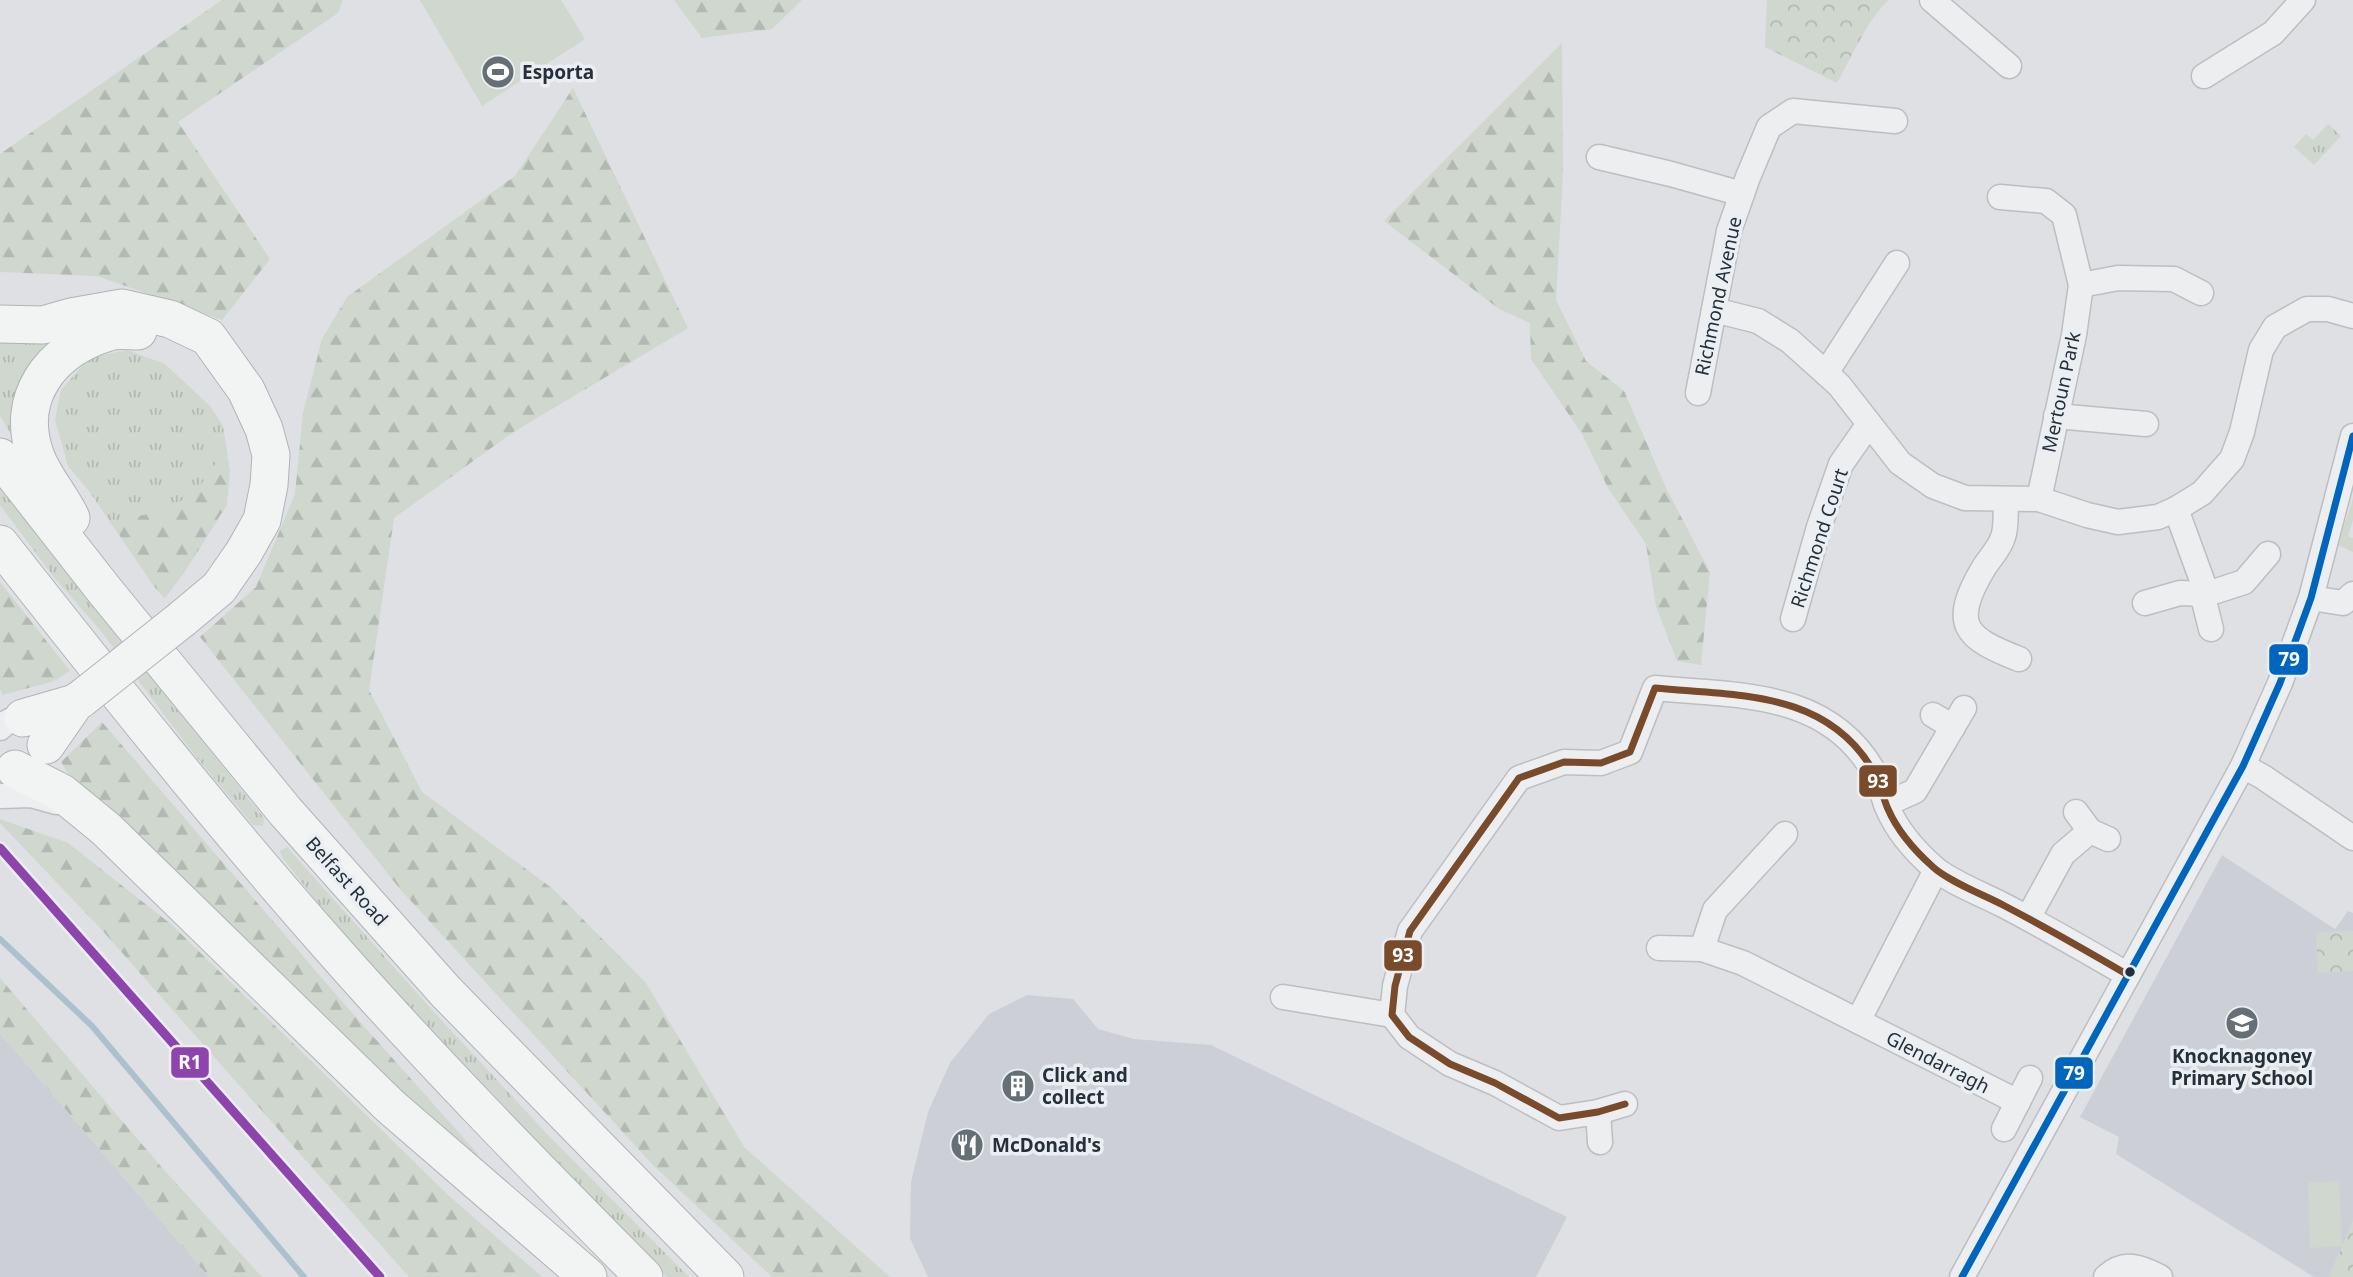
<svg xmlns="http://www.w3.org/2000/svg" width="2353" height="1277" viewBox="0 0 2353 1277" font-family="'Noto Sans',sans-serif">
<defs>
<pattern id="grass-tufts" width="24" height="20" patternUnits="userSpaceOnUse" patternTransform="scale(1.75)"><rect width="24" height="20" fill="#cfd7ce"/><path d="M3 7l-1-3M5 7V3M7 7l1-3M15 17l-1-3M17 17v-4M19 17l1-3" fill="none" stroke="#b2b9b2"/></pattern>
<pattern id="forest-firs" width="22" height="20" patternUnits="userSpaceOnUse" patternTransform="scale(1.75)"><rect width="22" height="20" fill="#cfd7ce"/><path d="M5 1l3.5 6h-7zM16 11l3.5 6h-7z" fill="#b2b9b2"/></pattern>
<pattern id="park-crowns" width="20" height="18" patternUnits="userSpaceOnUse" patternTransform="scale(1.75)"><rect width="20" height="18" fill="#cfd7ce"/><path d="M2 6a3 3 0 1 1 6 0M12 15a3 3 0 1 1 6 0" fill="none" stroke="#b2b9b2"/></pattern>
</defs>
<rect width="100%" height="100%" fill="#dee0e3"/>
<g fill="#ccd0d6">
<polygon points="2222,855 2335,929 2348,911 2353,913 2353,1222 2329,1277 2314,1277 2116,1154 2119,1137 2080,1117"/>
<polygon points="1027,995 1073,999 1098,1029 1134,1039 1211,1045 1567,1217 1536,1277 928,1277 910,1238 911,1182 928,1112 950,1063 989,1014"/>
<polygon points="0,1033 209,1277 0,1277"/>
</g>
<g fill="url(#grass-tufts)">
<polygon points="2328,124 2341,136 2314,165 2294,147 2306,134 2313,140"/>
<polygon points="0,333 49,341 18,389 19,447 0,416"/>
<polygon points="127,350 165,364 210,406 223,426 230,471 227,505 184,573 165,598 155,588 89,491 68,466 55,420 61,390 89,358"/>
<polygon points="0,482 61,565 264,818 263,826 253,825 193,753 100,630 53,576 0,505"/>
<polygon points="2353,498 2353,520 2348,536 2353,538 2353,552 2338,545"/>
<polygon points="287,847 433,1011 547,1134 689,1277 667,1277 530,1139 332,922 282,857 280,851"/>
</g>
<g fill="url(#forest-firs)">
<polygon points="222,0 343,0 338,13 178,122 270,259 222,320 97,276 0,272 0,154"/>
<polygon points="674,0 802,0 772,29 702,38"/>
<polygon points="1562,43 1563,174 1556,300 1586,361 1624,391 1667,490 1710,572 1701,665 1677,661 1656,606 1646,544 1608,488 1582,434 1531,359 1530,323 1499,309 1384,221"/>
<polygon points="573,88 688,328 512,433 394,518 369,690 422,792 553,889 646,983 744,1147 890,1277 772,1277 653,1165 400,889 200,637 256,587 295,494 303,413 322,339 347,297 515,176"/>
<polygon points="226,450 227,505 165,598 110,522 158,512 193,495"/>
<polygon points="0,582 70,671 54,681 3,695 0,689"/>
<polygon points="102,722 345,1005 478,1154 475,1168 138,840 69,775 61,762"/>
<polygon points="0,819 68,843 172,925 447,1194 542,1277 409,1277 101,929 0,823"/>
<polygon points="0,978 164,1170 262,1277 209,1277 0,1033"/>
</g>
<g fill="url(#park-crowns)">
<path d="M1767,0H1889C1870,15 1850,60 1837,83L1765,47Z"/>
<polygon points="2353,931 2353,971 2318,973 2316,932"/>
<polygon points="2353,1222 2353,1277 2329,1277"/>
</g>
<g fill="#cfd7ce">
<polygon points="420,0 561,0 585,39 482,106"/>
<polygon points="2339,1181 2342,1246 2310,1248 2308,1183"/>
</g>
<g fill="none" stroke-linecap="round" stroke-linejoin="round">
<polyline stroke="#adc0ce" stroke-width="6" points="0,939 92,1026 304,1277"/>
<defs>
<g id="minor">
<polyline points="1932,0 2009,66"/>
<polyline points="2204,76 2273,33 2303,0"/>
<polyline points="1599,157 1671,174 1742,194"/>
<polyline points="2000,197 2046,201 2064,215 2081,285"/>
<polyline points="1714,310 1758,321 1790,341 1839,385 1900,463 1933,486 1965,498 2039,499 2087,515 2118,522 2158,517 2176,509 2202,493 2232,459 2242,432 2261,350 2275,327 2307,309 2328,309 2353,316"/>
<polyline points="1826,373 1897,263"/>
<polyline points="1698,393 1729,231 1748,177 1769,127 1793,111 1895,121"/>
<polyline points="2056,416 2146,424"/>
<polyline points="2039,499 2074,335 2081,285 2118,278 2174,279 2201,293"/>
<path d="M2006,500C2005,511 2007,527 2003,537C2000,548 1989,559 1983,569C1950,625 1965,638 2019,659"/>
<polyline points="2176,509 2207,594"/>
<polyline points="2202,593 2211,629"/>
<polyline points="2311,598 2343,603 2353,594"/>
<polyline points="2145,603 2180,593 2207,594 2244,582 2268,554"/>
<polyline points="1793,619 1819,527 1841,464 1869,424"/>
<polyline points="1933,715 1953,727"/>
<path d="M0,728C11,717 23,716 37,724"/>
<polyline points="2243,766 2263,777 2353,838"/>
<polyline points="0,796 31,795 56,802"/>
<polyline points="1886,804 1915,791 1964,708"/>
<polyline points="2076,812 2090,831 2108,839"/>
<polyline points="2028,918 2063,854 2090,831"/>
<polyline points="1659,948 1702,949 1743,963 2018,1102"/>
<polyline points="1702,949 1715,910 1785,834"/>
<polyline points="1283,997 1392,1015"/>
<polyline points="1858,1021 1936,870"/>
<path d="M1625,1104L1598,1112L1559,1118L1495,1083L1450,1064L1409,1037L1392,1015L1395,986L1410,931L1519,778L1564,762L1601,763L1630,752L1655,688C1738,696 1829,690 1875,774C1881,785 1883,798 1888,809C1898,832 1915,851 1933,867C1948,881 1984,895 2003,905C2045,927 2087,951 2128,975"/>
<polyline points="1598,1112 1600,1142"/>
<polyline points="2004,1129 2030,1078"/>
<polyline points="1962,1277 2243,766 2280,683 2311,598 2353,436"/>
<path d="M2106,1277C2124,1260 2141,1267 2160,1277"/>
</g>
<g id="highway">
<polyline points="0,324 43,325 71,317 122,308 170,319 208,337 246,390 264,429 271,455 269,485 262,520 244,552 219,588 182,619"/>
<polyline points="0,457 105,591 285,811 446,992 725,1277"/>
<path d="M71,518C61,497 44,478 36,457C14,398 50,351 106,333C115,329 128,331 138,331"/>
<path d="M0,544C107,680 214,815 328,944C429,1059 537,1169 644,1277"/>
<polyline points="23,718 75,703"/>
<polyline points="46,745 75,703 81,699"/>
<polyline points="15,769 62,793 106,829 390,1106 588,1277"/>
</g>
</defs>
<use href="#minor" stroke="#bcbec1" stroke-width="27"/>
<use href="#highway" stroke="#b0b3b8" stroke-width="39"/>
<use href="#minor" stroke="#edeef0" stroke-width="24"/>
<use href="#highway" stroke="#f2f4f4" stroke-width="37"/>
<defs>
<polyline id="highway-bridge" points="81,699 182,619"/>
</defs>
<use href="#highway-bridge" stroke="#b0b3b8" stroke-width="39" stroke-linecap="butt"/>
<use href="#highway-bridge" stroke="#f2f4f4" stroke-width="37"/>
<defs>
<path id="bus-1" d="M1625,1104L1598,1112L1559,1118L1495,1083L1450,1064L1409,1037L1392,1015L1395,986L1410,931L1519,778L1564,762L1601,763L1630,752L1655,688C1738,696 1829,690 1875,774C1881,785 1883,798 1888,809C1898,832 1915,851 1933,867C1948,881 1984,895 2003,905C2045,927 2087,951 2128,975"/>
<polyline id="bus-2" points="1962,1277 2243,766 2280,683 2311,598 2353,436"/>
</defs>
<use href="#bus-1" stroke="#ebeff3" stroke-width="12"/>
<use href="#bus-2" stroke="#ebeff3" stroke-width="12"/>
<use href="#bus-1" stroke="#7a4b2a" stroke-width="7"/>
<use href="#bus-2" stroke="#0065bd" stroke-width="7"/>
<defs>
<polyline id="rail-1" points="0,848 380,1277"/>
</defs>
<use href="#rail-1" stroke="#ebeff3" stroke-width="14"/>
<use href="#rail-1" stroke="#8e44ad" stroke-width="9"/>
</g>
<defs>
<symbol id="stadium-disc" viewBox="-11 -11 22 22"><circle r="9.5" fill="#666e76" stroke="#ebeff3"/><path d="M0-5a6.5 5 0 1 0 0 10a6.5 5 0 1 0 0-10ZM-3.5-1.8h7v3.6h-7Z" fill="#fff"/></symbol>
<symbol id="school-disc" viewBox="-11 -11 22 22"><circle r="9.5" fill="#666e76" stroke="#ebeff3"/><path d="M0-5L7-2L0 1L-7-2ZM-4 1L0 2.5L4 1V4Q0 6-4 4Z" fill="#fff"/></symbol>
<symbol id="building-disc" viewBox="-11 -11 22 22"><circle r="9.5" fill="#666e76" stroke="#ebeff3"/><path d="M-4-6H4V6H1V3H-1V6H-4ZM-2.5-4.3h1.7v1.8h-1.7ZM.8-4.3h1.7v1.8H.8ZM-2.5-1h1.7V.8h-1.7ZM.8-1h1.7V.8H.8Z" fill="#fff"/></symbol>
<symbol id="restaurant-disc" viewBox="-11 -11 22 22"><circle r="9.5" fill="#666e76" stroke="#ebeff3"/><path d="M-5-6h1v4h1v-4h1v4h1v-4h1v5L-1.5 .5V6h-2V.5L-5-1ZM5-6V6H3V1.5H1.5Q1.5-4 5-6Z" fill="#fff"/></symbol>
</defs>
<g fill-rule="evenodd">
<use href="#stadium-disc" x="479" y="53" width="38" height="38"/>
<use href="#school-disc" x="2223" y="1004" width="38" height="38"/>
<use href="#building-disc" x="999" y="1067" width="38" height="38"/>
<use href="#restaurant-disc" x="948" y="1126" width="38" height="38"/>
</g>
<circle fill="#26303b" stroke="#ebeff3" stroke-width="2.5" cx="2130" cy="972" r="6"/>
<g text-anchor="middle" stroke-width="7" stroke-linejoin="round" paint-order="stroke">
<g font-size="19" font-weight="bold" fill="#26303b" stroke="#ebeff3" text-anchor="start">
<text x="522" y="79">Esporta</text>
<text x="2242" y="1063" text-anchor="middle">Knocknagoney<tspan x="2242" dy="22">Primary School</tspan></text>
<text x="1042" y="1082">Click and<tspan x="1042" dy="22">collect</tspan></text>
<text x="992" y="1152">McDonald's</text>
</g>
<g font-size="19" fill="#26303b" stroke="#ebeff3">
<text transform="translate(1718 296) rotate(-78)" y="7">Richmond Avenue</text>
<text transform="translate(2061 392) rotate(-78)" y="7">Mertoun Park</text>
<text transform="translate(1819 538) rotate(-72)" y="7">Richmond Court</text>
<text transform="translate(347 881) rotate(48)" y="7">Belfast Road</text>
<text transform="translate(1938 1062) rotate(27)" y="7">Glendarragh</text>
</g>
</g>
<g stroke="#ebeff3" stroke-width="2.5">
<rect x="2268" y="643" width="41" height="33" rx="7" fill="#0065bd"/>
<rect x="1858" y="764" width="40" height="34" rx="7" fill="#7a4b2a"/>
<rect x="1383" y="939" width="40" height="33" rx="7" fill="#7a4b2a"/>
<rect x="170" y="1046" width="40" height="33" rx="7" fill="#8e44ad"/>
<rect x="2054" y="1056" width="40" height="34" rx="7" fill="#0065bd"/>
</g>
<g font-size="19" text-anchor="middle" font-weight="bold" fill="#fff">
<text x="2289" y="666">79</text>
<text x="1878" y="788">93</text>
<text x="1403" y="962">93</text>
<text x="190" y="1069">R1</text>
<text x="2074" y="1080">79</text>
</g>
</svg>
